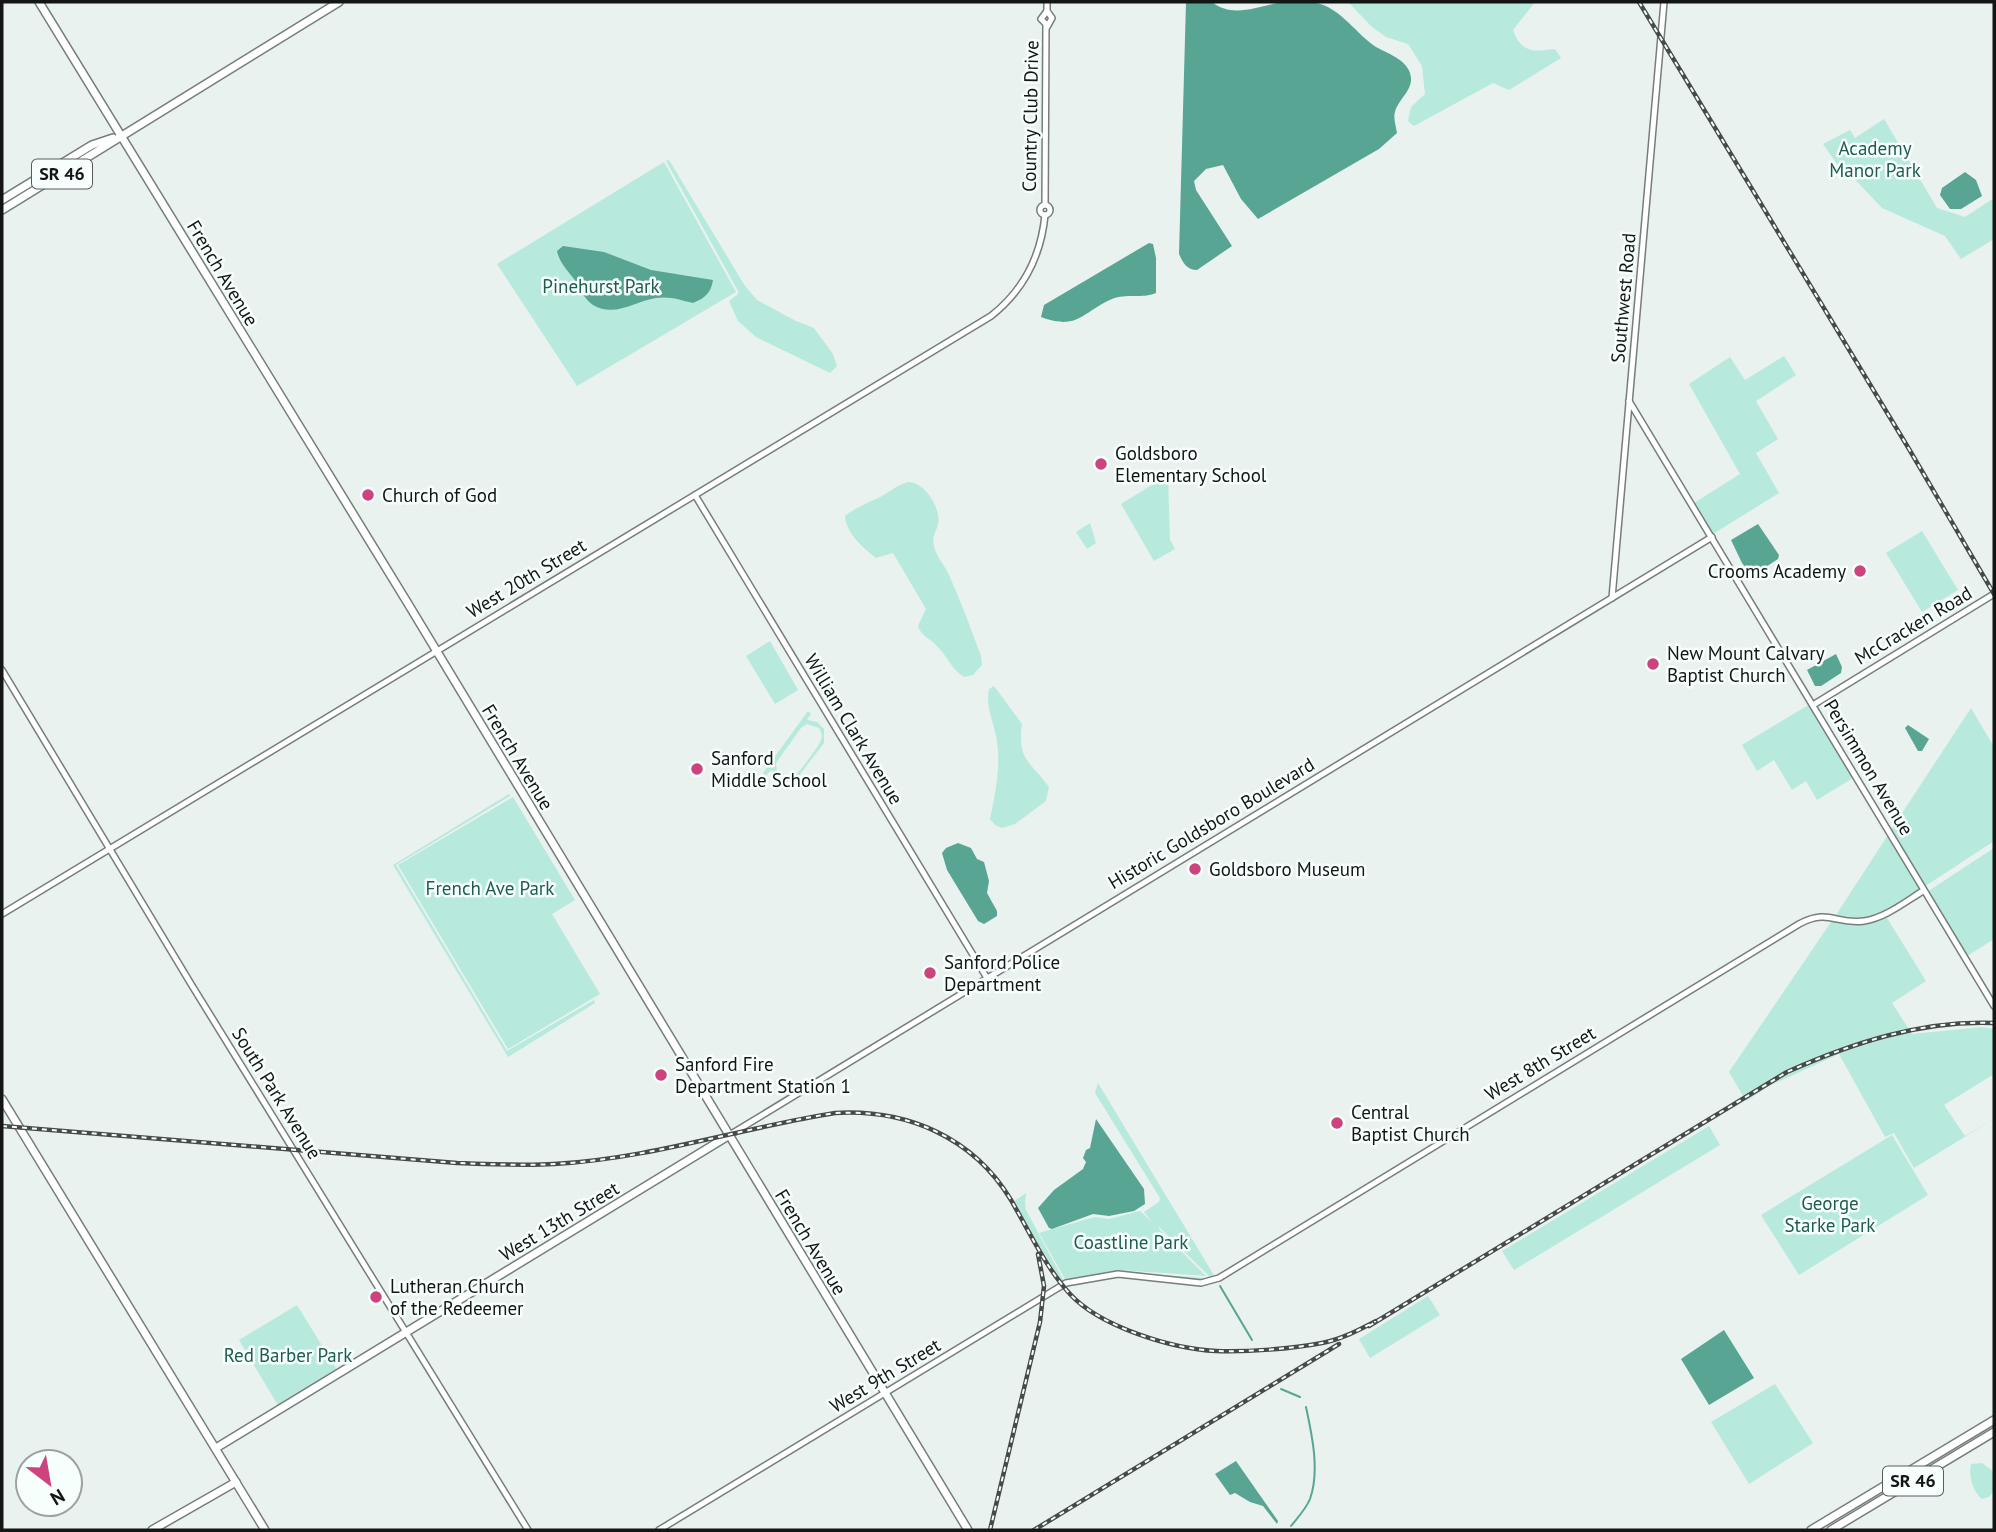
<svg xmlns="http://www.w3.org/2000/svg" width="1996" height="1532" viewBox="0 0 1996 1532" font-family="'PT Sans',sans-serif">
<rect width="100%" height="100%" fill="#e9f2ef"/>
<g fill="#b8e9dd" fill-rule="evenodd">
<path d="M1348,2H1535L1513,30C1521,53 1534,52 1555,49L1561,58L1509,90L1493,83L1414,126L1408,121L1411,107L1425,94L1422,66L1408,44L1386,37L1372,27Z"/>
<polygon points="1884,119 1937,208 1965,217 1994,198 1994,239 1961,259 1945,236 1882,208 1848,172 1841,170 1823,144 1850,130 1855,138"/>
<polygon points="669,160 745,286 757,300 796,321 814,328 833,354 837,366 830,373 756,337 738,321 729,301 738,294 738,291 666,161"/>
<polygon points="664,162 736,292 577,386 497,264"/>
<polygon points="1784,356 1796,375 1756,401 1778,439 1756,453 1779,493 1713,534 1694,503 1740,474 1689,384 1730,357 1745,380"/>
<polygon points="1168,475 1170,540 1175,549 1154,561 1121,504"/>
<path d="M908,482C920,482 930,494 935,505C945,529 930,530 934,546C936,556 945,566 949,575C961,602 971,629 981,656L982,665L973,675L964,677C951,669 948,657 937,646C930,638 922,637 918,626L926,609L893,553L876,558C863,548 846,533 845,516C855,508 865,504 876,499C888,494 894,486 908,482Z"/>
<polygon points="1090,523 1096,543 1087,549 1076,532"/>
<polygon points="1922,531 1958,590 1922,612 1886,553"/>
<polygon points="770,641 798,690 775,704 746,656"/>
<path d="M994,686L1022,724C1017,760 1030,761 1049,787L1046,801L1015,824L1002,828L995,825L990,819C995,795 1001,767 997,742C995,724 985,708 989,689Z"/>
<polygon points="1810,704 1853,778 1817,800 1806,781 1792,790 1774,760 1757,771 1742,745"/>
<polygon points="1971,708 1994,747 1994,841 1924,887 1891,830"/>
<path d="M808,711L811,714L807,720L817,722L824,729V743L795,781L781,782L771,770L766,776L763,773ZM807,724L819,728C821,733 823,734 821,740C819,746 798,775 793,777C786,781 782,777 777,773L776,763L801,728Z"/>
<polygon points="509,794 510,796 396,865 507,1051 594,1000 595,1003 508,1057 393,865"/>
<polygon points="513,797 575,900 552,914 600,994 508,1049 398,865"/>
<path d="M1888,835L1920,890C1888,909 1874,923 1836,915Z"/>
<polygon points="1994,848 1994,939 1967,956 1927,892"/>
<path d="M1915,899L1887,918L1926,981L1892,1003L1912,1034L1982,1027L1994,1029V1074L1944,1105L1965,1136L1994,1119L1914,1168L1894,1133L1885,1137L1839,1054L1769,1086L1746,1101L1729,1072L1833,919C1872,928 1882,919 1915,899Z"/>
<polygon points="1098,1083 1215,1277 1201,1280 1150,1274 1206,1278 1209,1276 1159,1227 1159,1229 1206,1276 1120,1270 1065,1279 1039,1233 1095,1217 1109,1219 1140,1211 1152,1222 1144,1212 1159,1202 1160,1198 1095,1093"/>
<polygon points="1709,1126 1720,1145 1514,1270 1502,1251"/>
<polygon points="1892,1135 1928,1195 1799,1275 1761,1215"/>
<polygon points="1026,1193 1025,1203 1026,1210 1064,1281 1061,1282 1013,1202"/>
<polygon points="1428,1296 1440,1315 1370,1358 1359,1339"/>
<polygon points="297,1305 337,1370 279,1407 239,1340"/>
<polygon points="1775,1384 1813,1443 1749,1484 1711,1422"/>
<path d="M1982,1463L1994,1472V1491L1989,1497L1982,1499C1973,1492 1968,1475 1971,1464Z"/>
</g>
<g fill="#58a594">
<path d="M1186,2H1212C1232,18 1256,7 1278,3C1287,1 1308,1 1316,3C1340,7 1357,35 1376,47C1389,54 1410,61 1411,78C1412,91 1398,100 1395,112C1393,117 1396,127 1397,133L1379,149L1258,219L1241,199L1223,165L1206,169L1194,181L1196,190L1232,246L1197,270C1187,270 1183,263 1179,254Z"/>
<polygon points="1965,172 1976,180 1982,196 1961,209 1950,209 1940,195 1942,188"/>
<path d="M1149,243L1153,244L1156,258V293C1142,299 1126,293 1112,299C1082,312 1078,331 1041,317L1044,305Z"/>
<path d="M563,246L604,252L651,270L713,280C711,293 705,298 693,303C680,300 670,296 656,298C635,301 615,318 593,305C585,300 579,287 574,279C568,271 559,262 557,251Z"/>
<polygon points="1758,524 1779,555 1778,559 1752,576 1742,563 1731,540"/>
<polygon points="1836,654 1842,667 1841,673 1821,686 1815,686 1807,670"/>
<polygon points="1908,725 1929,739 1922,751 1918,751 1905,728"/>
<polygon points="958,843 971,848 977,859 984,862 989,881 987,893 997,911 997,916 984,924 978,921 947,870 942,853 946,848"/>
<polygon points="1096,1119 1144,1189 1145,1204 1134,1211 1109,1216 1093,1214 1052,1229 1049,1228 1038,1208 1054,1190 1083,1169 1086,1162 1083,1158 1086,1150 1090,1148"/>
<polygon points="1724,1330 1754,1378 1709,1405 1681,1359"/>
<polygon points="1236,1461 1278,1521 1277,1524 1263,1506 1250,1502 1235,1493 1230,1495 1215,1474"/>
</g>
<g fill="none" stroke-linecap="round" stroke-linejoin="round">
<g stroke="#58a594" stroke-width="2">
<polyline points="1220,1286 1252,1340"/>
<polyline points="1281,1389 1300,1397"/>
<path d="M1291,1526C1298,1517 1306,1509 1310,1499C1320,1471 1312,1435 1306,1407"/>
</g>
<defs>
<g id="minor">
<polyline points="1047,25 1041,19 1047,11 1047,2"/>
<polyline points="1047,27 1052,18 1047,11"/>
<circle cx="1045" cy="210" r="5"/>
<polyline points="1045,205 1046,25"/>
<polyline points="1629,401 1994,1006"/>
<polyline points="695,495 987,978"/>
<polyline points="1612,598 1664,2"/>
<polyline points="2,670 191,984 528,1530"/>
<polyline points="1813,705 1994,594"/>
<path d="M2,914L991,316C1024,290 1041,256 1045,215"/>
<polyline points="728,1136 1712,537"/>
<path d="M659,1530L1066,1283L1118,1274L1201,1283L1219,1278L1799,924C1829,908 1836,925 1864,921C1885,918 1905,902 1923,891"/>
</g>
<g id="major">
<polyline points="39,2 407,602 968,1530"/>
<polyline points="2,200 92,145 113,138"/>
<polyline points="2,210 339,2"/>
<polyline points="2,1099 265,1530"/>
<polyline points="216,1448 728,1136"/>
<polyline points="152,1530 236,1482"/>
<polyline points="1811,1530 1994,1420"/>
<polyline points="1831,1530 1994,1432"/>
</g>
</defs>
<use href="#minor" stroke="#767e7c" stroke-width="8"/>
<use href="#major" stroke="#767e7c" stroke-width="10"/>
<use href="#minor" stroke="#fff" stroke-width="5"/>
<use href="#major" stroke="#fff" stroke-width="7"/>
<defs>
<g id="rail">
<polyline points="1639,2 1909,449 1994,594"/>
<path d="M2,1126L457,1163C489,1164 522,1166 554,1164C649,1159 741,1128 835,1113C907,1109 973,1137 1011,1200C1029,1231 1046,1268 1070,1294C1100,1327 1173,1349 1216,1351C1248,1352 1291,1349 1322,1343C1342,1339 1359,1330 1376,1321"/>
<path d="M1369,1326L1787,1072C1852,1043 1922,1020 1994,1023"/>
<polyline points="990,1530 1040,1322 1044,1286 1038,1254"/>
<polyline points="1034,1530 1339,1344"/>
</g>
</defs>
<use href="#rail" stroke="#464a49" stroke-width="4.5"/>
<use href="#rail" stroke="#f7fffd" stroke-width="2" stroke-dasharray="5" stroke-linecap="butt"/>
</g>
<g fill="#cc437e" stroke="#f7fffd" stroke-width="2.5">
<circle cx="1101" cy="464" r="7"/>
<circle cx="368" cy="495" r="7"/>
<circle cx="1860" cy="571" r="7"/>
<circle cx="1653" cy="664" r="7"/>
<circle cx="697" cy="769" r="7"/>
<circle cx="1195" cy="869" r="7"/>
<circle cx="930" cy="973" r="7"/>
<circle cx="661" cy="1075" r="7"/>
<circle cx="1337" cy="1123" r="7"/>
<circle cx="376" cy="1297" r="7"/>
</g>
<g text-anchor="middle" stroke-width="5" stroke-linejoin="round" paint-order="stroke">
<g fill="#f7fffd" stroke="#575c5b" stroke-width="2">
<rect x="32" y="159.5" width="60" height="29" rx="5"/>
<rect x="1883" y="1466.5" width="60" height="29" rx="5"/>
</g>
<g font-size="18" font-weight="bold" fill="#131615">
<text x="62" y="180">SR 46</text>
<text x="1913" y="1487">SR 46</text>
</g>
<g font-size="19" fill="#131615" stroke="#f7fffd">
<text transform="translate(1030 116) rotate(-89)" y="7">Country Club Drive</text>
<text transform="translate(223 273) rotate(59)" y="7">French Avenue</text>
<text transform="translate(1623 298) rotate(-85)" y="7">Southwest Road</text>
<text transform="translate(526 578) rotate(-31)" y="7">West 20th Street</text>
<text transform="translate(1913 625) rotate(-31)" y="7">McCracken Road</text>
<text transform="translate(854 729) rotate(59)" y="7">William Clark Avenue</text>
<text transform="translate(518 757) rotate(59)" y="7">French Avenue</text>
<text transform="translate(1869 767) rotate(59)" y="7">Persimmon Avenue</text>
<text transform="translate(1211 823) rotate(-31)" y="7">Historic Goldsboro Boulevard</text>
<text transform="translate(1540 1063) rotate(-31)" y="7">West 8th Street</text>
<text transform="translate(277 1093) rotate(58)" y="7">South Park Avenue</text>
<text transform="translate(559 1221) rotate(-31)" y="7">West 13th Street</text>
<text transform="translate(811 1242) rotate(59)" y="7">French Avenue</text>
<text transform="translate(885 1375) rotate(-31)" y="7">West 9th Street</text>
</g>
<g font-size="19" fill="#1d5c4f" stroke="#f7fffd">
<text x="1875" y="155">Academy<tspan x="1875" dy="22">Manor Park</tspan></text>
<text x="601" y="293">Pinehurst Park</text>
<text x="490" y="895">French Ave Park</text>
<text x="1830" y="1210">George<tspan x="1830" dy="22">Starke Park</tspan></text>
<text x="1131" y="1249">Coastline Park</text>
<text x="288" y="1362">Red Barber Park</text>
</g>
<g font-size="19" fill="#131615" stroke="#f7fffd" text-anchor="start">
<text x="1115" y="460">Goldsboro<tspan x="1115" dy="22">Elementary School</tspan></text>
<text x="382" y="502">Church of God</text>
<text x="1846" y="578" text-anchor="end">Crooms Academy</text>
<text x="1667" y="660">New Mount Calvary<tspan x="1667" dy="22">Baptist Church</tspan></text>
<text x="711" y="765">Sanford<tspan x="711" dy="22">Middle School</tspan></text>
<text x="1209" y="876">Goldsboro Museum</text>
<text x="944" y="969">Sanford Police<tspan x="944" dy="22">Department</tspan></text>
<text x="675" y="1071">Sanford Fire<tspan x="675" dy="22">Department Station 1</tspan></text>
<text x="1351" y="1119">Central<tspan x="1351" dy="22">Baptist Church</tspan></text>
<text x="390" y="1293">Lutheran Church<tspan x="390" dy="22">of the Redeemer</tspan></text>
</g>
</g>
<rect width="1996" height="1532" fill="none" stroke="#131615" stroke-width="7"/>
<g transform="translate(49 1483) rotate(149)"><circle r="33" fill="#f7fffd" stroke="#9ca2a0" stroke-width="2"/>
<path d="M0-5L12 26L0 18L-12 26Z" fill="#cc437e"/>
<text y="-10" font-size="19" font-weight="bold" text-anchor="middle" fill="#131615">N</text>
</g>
</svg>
